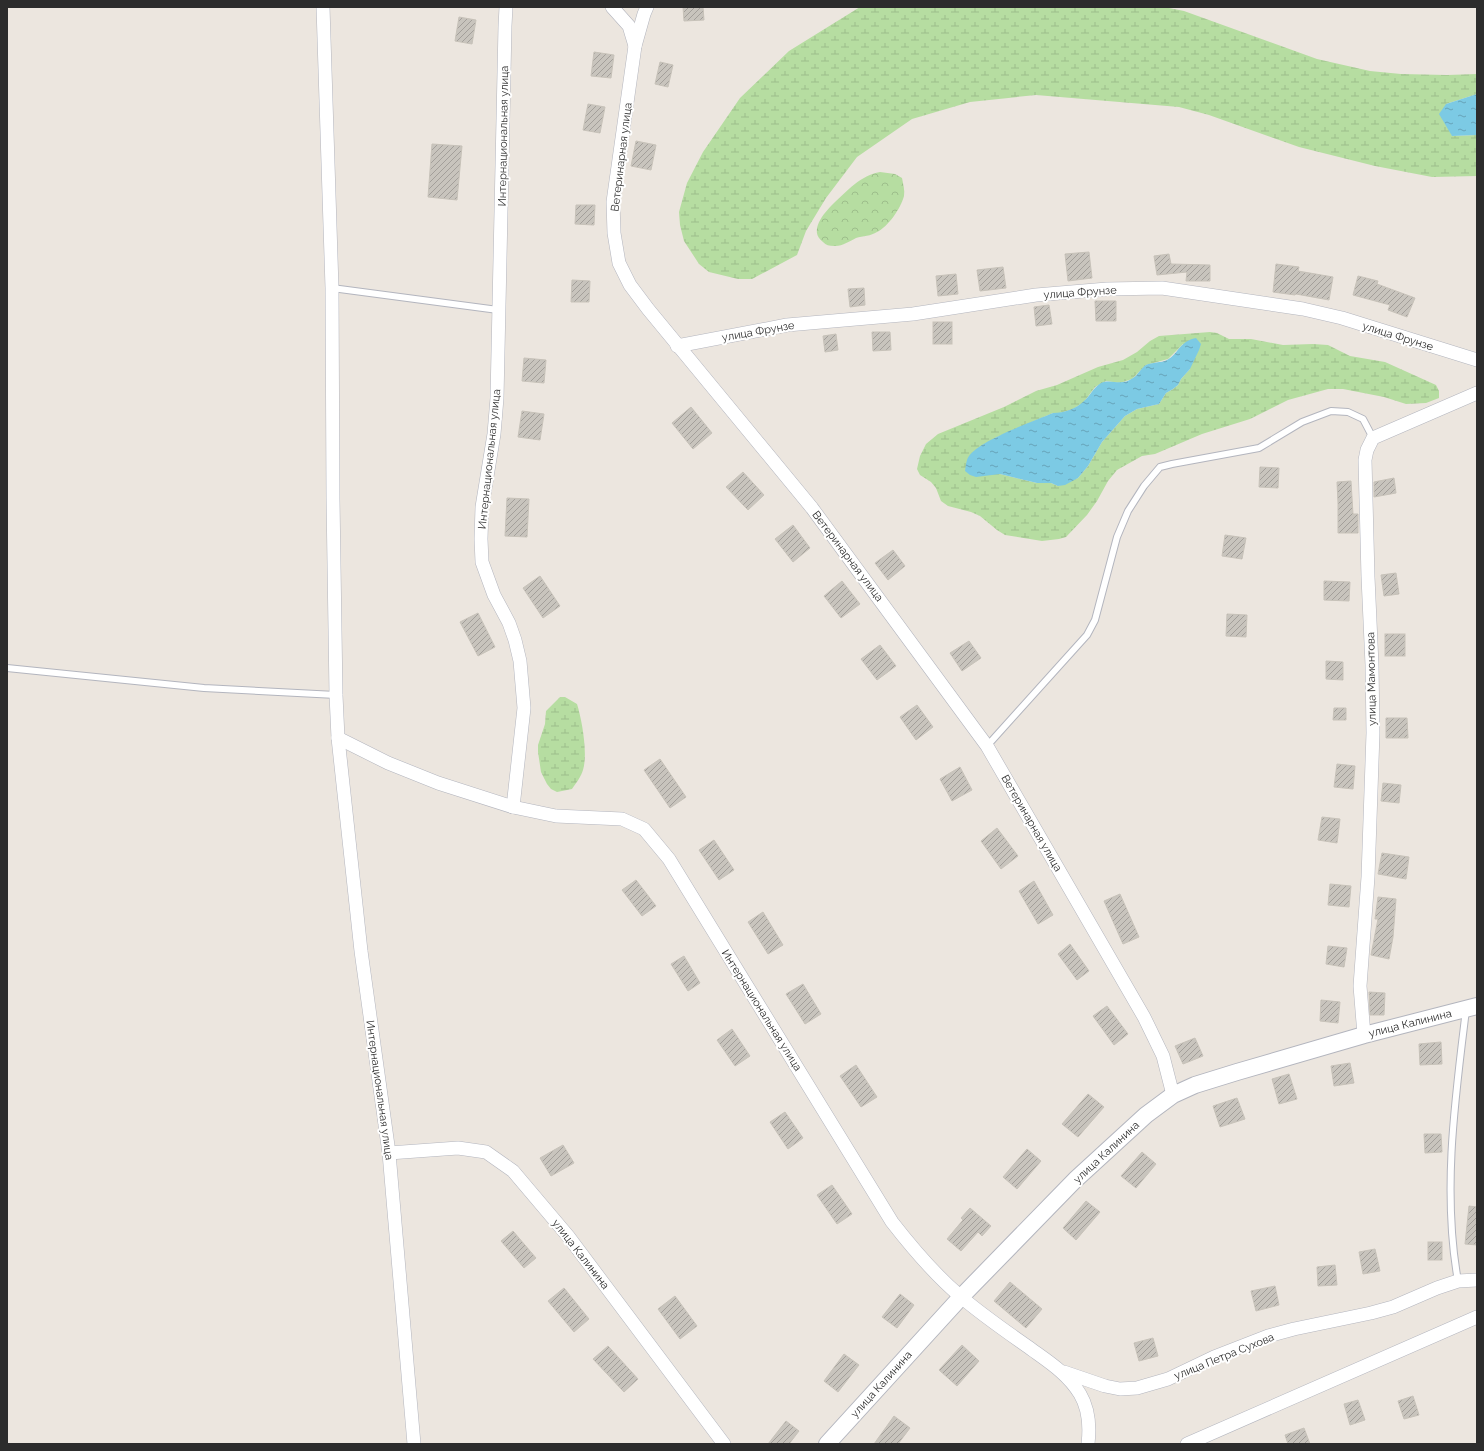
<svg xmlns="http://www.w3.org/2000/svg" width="1484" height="1451" viewBox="0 0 1484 1451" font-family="Raleway,sans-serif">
<defs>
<pattern id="forest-crowns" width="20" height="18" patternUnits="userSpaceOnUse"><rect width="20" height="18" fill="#b6dda1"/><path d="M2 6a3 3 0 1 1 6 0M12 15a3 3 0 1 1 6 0" fill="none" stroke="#9dbe8b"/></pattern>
<pattern id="wetland-marsh" width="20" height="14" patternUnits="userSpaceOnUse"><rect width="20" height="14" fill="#b6dda1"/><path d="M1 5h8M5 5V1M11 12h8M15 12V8" fill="none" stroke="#9dbe8b"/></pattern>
<pattern id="water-ripples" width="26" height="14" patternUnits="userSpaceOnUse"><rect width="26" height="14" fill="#7ccae4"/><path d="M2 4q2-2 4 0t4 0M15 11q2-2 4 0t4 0" fill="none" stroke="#66a4b9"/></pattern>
<pattern id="building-hatch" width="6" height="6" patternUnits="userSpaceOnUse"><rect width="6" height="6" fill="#c8c4bd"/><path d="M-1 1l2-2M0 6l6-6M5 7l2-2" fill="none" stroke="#a39f9a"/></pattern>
</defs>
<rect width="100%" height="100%" fill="#ece6df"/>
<path fill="url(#forest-crowns)" d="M880,172L895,174L902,178C903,184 905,190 904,196C901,208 888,227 877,232C871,236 863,236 856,238C850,241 841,247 834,246C829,246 826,245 823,242C808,231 824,213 833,204C847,191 861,175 880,172Z"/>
<g fill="url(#wetland-marsh)" fill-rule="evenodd">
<polygon points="860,7 1164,7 1184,11 1317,59 1370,71 1401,74 1447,75 1477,74 1477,94 1446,104 1452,136 1477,135 1477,176 1432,177 1375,166 1299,147 1209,115 1179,107 1036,95 970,102 912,119 857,157 826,198 806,231 797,255 752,279 738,279 709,272 699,264 684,241 680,225 679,212 687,183 703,152 740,98 789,51"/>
<path d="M1210,332L1217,333L1229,339H1251L1283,345L1313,344L1328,345L1350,356L1385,362L1436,385L1439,391V398L1426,403L1406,404L1384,397L1343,389H1328L1288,400L1250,419L1202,434L1155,454L1142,456L1117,470L1108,481L1097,501L1087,515L1066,537L1059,539L1042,541L1005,535L997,530L980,516L971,512L948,506L941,501L936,488L931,482L920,475L917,469L920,456L926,444L938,434L1004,407L1036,391L1057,385L1098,367L1123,360L1137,352L1150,341L1159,336ZM1183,344L1190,369L1181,379L1178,385L1173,389L1166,393L1159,404L1137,409L1125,416L1102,442L1088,466L1078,478L1058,486L1051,483H1037L1000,474L995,438L1053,413H1060L1073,409L1084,402L1095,387L1106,381L1120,383L1132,379L1146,365L1168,359Z"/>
<path d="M560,697H565L577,704C582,720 588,754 583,770C581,777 576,783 572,789L557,792L551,789L547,784L541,772L538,752V745L545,724L546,711Z"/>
</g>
<g fill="url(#water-ripples)">
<polygon points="1477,94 1477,135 1452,136 1439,114 1446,104"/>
<path d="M1196,338L1201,344L1199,350L1190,369L1181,379L1178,385L1173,389L1166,393L1159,404L1137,409L1125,416L1102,442L1088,466L1078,478L1065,485L1058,486L1051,483H1037L1000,474L976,477L970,475L965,471C966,466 966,460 969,456C980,440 1034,421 1053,413C1064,413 1076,409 1084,401C1090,396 1093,388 1101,383C1111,378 1121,387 1133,378C1138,375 1141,368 1146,365C1152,362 1161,363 1167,360C1179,354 1178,342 1196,338Z"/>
</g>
<g fill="url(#building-hatch)" stroke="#c7c2b9">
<polygon points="683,7 703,7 704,20 684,21"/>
<polygon points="459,17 476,20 472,44 455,41"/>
<polygon points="594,52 614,55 611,78 591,76"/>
<polygon points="660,62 673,65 668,87 655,84"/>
<polygon points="588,104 605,107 600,133 583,130"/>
<polygon points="636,141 656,145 651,170 631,166"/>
<polygon points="432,144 462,146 457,200 428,197"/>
<polygon points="576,205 595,205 594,225 575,224"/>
<polygon points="1089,252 1092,278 1068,281 1065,254"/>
<polygon points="1169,254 1171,264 1210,265 1210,281 1186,281 1187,272 1157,275 1154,256"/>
<polygon points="1276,264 1299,267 1298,271 1333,277 1329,300 1296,294 1295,295 1273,292"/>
<polygon points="1003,267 1006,288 980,291 977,270"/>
<polygon points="956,274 958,294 938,296 936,276"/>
<polygon points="1358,276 1378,281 1377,284 1415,298 1407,317 1388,310 1390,305 1353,295"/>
<polygon points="572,280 590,281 589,302 571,302"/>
<polygon points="864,288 865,305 850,307 848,289"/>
<polygon points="1095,301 1116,301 1116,321 1096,321"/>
<polygon points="1049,305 1052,324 1036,326 1034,307"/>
<rect x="933" y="322" width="19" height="22"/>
<polygon points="872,332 890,332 891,350 873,351"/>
<polygon points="836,334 838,350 825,352 823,336"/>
<polygon points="524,358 546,360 544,383 522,381"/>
<polygon points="691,407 712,433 693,449 672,423"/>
<polygon points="522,411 544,414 540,440 518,437"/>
<polygon points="1260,467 1279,468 1278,488 1259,487"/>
<polygon points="743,472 764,495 748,510 726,487"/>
<polygon points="1394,478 1396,493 1374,497 1374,482"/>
<polygon points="1351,481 1353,514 1358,514 1358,533 1338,533 1338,503 1337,482"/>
<polygon points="507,498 529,499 527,537 505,536"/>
<polygon points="793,525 810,548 793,562 775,539"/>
<polygon points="1225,535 1246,538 1242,559 1222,556"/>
<polygon points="893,550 905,566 888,580 875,563"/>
<polygon points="1396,573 1399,594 1384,596 1381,575"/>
<polygon points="540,576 560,606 543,618 523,588"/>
<polygon points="842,581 860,604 841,618 824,596"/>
<polygon points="1324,581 1350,582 1349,601 1324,600"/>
<polygon points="478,613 495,647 478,656 460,622"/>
<polygon points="1227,614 1247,615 1246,637 1226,636"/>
<rect x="1385" y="634" width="20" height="22"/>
<polygon points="969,641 981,658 962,671 950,653"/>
<polygon points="880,645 896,666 877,680 861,659"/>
<polygon points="1326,661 1343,662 1343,680 1326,679"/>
<polygon points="917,705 933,727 916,740 900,717"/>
<polygon points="1334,708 1346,708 1346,720 1333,720"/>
<polygon points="1386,718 1407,718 1408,738 1386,738"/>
<polygon points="660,759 686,797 670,808 644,770"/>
<polygon points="1337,764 1355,766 1353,789 1334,787"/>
<polygon points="960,767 972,790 952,801 940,779"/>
<polygon points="1383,783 1401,785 1399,803 1381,801"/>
<polygon points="1322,817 1340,819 1337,843 1318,840"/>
<polygon points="997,828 1018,856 1001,869 981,841"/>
<polygon points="714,840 734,870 719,880 699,850"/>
<polygon points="1382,853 1409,857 1406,879 1378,874"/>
<polygon points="636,880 656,906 642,916 622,890"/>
<polygon points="1034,881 1053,915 1038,924 1019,891"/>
<polygon points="1330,884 1351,886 1349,907 1328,905"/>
<polygon points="1120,894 1139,937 1123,944 1104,901"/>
<polygon points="1378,897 1396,899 1393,937 1389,959 1371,955 1378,919 1375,919"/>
<polygon points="763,912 783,945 768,954 748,922"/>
<polygon points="1070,944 1089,971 1077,980 1058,954"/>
<polygon points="1328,946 1347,948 1344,967 1326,964"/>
<polygon points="684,956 700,983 688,991 671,964"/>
<polygon points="803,984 821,1014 805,1024 786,994"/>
<polygon points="1369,992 1385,993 1384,1015 1370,1015"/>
<polygon points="1321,1000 1340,1002 1338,1023 1320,1021"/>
<polygon points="1107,1006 1128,1034 1114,1045 1093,1016"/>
<polygon points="732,1029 750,1056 735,1066 717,1040"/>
<polygon points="1195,1038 1203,1056 1183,1064 1175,1046"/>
<polygon points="1441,1042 1442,1064 1420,1065 1419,1044"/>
<polygon points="1350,1063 1354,1083 1334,1086 1331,1066"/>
<polygon points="856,1065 877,1097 861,1107 840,1076"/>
<polygon points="1289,1074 1297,1099 1279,1104 1272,1079"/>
<polygon points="1088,1094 1104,1107 1078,1137 1062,1124"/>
<polygon points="1237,1098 1245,1119 1220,1127 1213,1106"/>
<polygon points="785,1112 803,1138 788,1149 770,1122"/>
<polygon points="1424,1134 1441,1134 1442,1152 1425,1153"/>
<polygon points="563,1145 574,1163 551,1176 540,1158"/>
<polygon points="1027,1149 1041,1161 1017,1189 1003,1177"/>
<polygon points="1142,1152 1156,1164 1136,1188 1121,1176"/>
<polygon points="832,1185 852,1214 837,1224 817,1195"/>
<polygon points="1086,1201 1100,1212 1076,1240 1063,1228"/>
<polygon points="1469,1206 1477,1207 1477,1245 1465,1244"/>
<polygon points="970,1208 991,1226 982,1236 978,1232 961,1251 947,1239 963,1220 961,1218"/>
<polygon points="513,1231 536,1258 524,1268 501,1241"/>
<rect x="1428" y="1242" width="14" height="18"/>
<polygon points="1375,1249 1380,1271 1363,1274 1359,1252"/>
<polygon points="1335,1265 1337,1285 1318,1286 1317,1267"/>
<polygon points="1010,1282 1042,1309 1026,1328 994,1301"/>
<polygon points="1275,1286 1279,1305 1256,1311 1251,1291"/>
<polygon points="564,1288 589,1319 574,1332 548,1301"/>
<polygon points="900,1294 914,1305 897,1328 882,1317"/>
<polygon points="675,1296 697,1326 680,1339 658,1309"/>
<polygon points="1153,1338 1158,1356 1139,1361 1134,1343"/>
<polygon points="962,1345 979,1361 957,1386 939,1370"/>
<polygon points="608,1346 638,1379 624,1392 593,1359"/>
<polygon points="844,1354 859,1365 838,1392 824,1381"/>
<polygon points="1413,1396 1419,1415 1404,1419 1398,1401"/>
<polygon points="1358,1400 1365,1420 1350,1425 1344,1404"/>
<polygon points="894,1416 910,1428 898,1444 874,1444"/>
<polygon points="786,1421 799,1431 789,1444 768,1444"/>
<polygon points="1304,1428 1310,1444 1288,1444 1285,1435"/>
</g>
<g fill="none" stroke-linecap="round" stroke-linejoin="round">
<defs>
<g id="service">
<polyline points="332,288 498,310"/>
<polyline points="7,668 204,688 336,695"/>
<polyline points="987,746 1087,635 1095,620 1117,537 1128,511 1144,486 1160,467 1172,464 1259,448 1302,422 1331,411 1348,412 1363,419 1373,438"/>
<path d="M1458,1281C1442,1192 1455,1099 1466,1010"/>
</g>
<g id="minor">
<polyline points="323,7 332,288 333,499 336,695 338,738 361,951 389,1153 414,1444"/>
<polyline points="506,7 505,26 497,398 494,434 482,507 481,539 482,562 494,595 509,623 515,640 520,661 524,708 513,807"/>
<polyline points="612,7 629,26 635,46"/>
<polyline points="647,7 644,14 635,46 613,202 614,233 619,263 630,285 648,309 812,508 987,746 1144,1017 1163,1056 1173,1095"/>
<polyline points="677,346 787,325 913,314 1036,295 1107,289 1162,288 1303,309 1342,318 1477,360"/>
<path d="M338,738L388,763L438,783L513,807L556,816L622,819L644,829L669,859L892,1222C913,1249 934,1274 960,1296C982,1315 1007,1332 1031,1349C1049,1362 1068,1374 1080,1394C1089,1409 1090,1427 1088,1444"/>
<polyline points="1364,1035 1360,986 1368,877 1373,733 1372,665 1368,577 1365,460 1367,450 1373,438 1477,393"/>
<polyline points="389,1153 458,1148 486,1152 513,1171 568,1236 724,1444"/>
<polyline points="1064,1372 1105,1386 1120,1389 1137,1388 1168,1379 1214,1357 1268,1336 1294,1329 1371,1313 1393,1307 1437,1288 1458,1281 1477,1280"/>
<polyline points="1187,1444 1477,1317"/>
</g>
<polyline id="tertiary" points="827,1444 961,1297 1075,1180 1146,1115 1173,1095 1195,1085 1237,1072 1364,1035 1477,1006"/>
</defs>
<use href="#service" stroke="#b3b5be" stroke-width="8"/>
<use href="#minor" stroke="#b3b5be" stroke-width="14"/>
<use href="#tertiary" stroke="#b3b5be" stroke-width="18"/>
<use href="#service" stroke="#fff" stroke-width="6"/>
<use href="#minor" stroke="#fff" stroke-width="13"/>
<use href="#tertiary" stroke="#fff" stroke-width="16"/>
</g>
<g text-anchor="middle" stroke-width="4" stroke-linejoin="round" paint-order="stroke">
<g font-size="11" fill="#2c2c2c" stroke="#fff">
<text transform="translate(503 136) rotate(-89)" y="4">Интернациональная улица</text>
<text transform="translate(621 157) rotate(-83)" y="4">Ветеринарная улица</text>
<text transform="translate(1080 292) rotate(-4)" y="4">улица Фрунзе</text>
<text transform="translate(758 331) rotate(-10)" y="4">улица Фрунзе</text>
<text transform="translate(1398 336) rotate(17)" y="4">улица Фрунзе</text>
<text transform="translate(489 459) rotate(-84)" y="4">Интернациональная улица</text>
<text transform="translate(848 556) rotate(53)" y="4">Ветеринарная улица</text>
<text transform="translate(1371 679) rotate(-91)" y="4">улица Мамонтова</text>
<text transform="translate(1032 823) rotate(60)" y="4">Ветеринарная улица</text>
<text transform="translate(762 1010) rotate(58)" y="4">Интернациональная улица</text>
<text transform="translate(1410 1023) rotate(-14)" y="4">улица Калинина</text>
<text transform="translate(380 1090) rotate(82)" y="4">Интернациональная улица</text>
<text transform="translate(1106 1152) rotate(-43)" y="4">улица Калинина</text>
<text transform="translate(581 1254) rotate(52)" y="4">улица Калинина</text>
<text transform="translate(1224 1356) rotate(-22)" y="4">улица Петра Сухова</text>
<text transform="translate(881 1384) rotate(-48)" y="4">улица Калинина</text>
</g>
</g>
<rect width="1484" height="1451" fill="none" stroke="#2c2c2c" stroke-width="16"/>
</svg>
